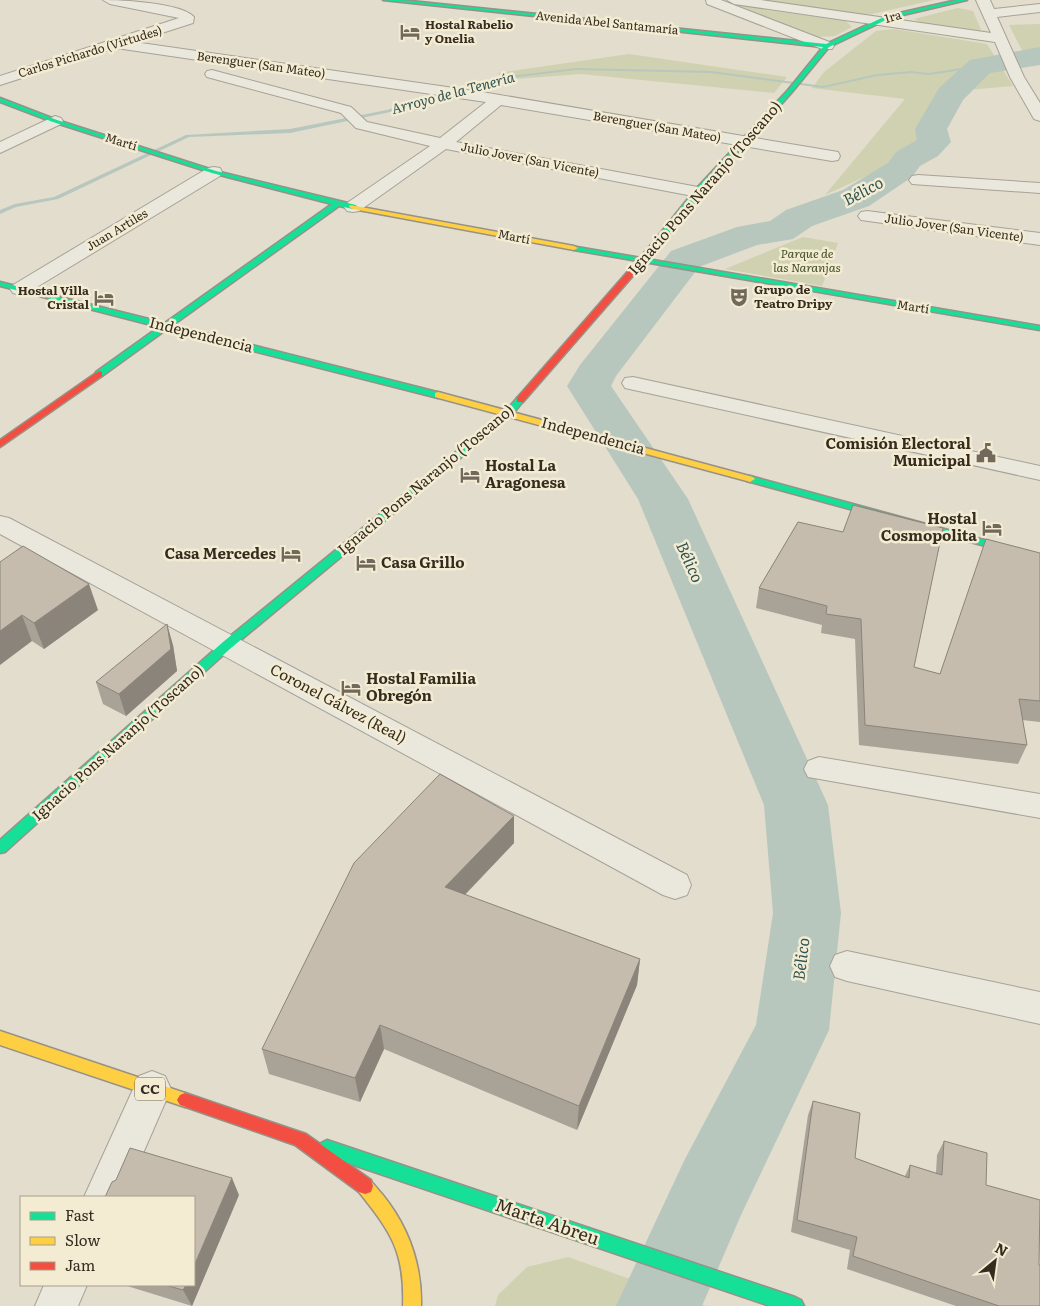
<svg xmlns="http://www.w3.org/2000/svg" width="1040" height="1306" viewBox="0 0 1040 1306" font-family="Literata,serif">
<rect width="100%" height="100%" fill="#e2ddcd"/>
<g fill="#cfd1b0">
<polygon points="757,0 934,0 863,16"/>
<polygon points="729,2 762,7 766,10 845,20 852,27 835,36 817,37"/>
<polygon points="958,8 973,11 982,32 922,23 914,19"/>
<polygon points="1040,24 1040,57 1025,56 1009,25"/>
<polygon points="894,29 987,44 1013,86 966,90 941,100 925,128 927,135 916,150 901,154 890,165 825,195 905,99 812,88 824,72 876,31"/>
<polygon points="629,54 787,77 774,93 581,74 503,80 498,73"/>
<polygon points="803,237 838,243 822,286 725,269"/>
<polygon points="568,1257 706,1306 495,1306 498,1295 527,1267"/>
</g>
<g fill="none" stroke-linecap="round" stroke-linejoin="round">
<polygon fill="#b7c7be" fill-rule="evenodd" points="981,65 983,65 983,67 929,75 911,73 877,76 823,88 711,73 576,70 501,79 390,112 290,133 189,137 58,199 16,207 0,214 0,210 15,204 54,197 186,135 290,129 387,110 501,77 576,68 711,71 823,86 877,74 911,71 929,73"/>
<polygon fill="#b7c7be" fill-rule="evenodd" points="1040,47 1040,65 990,73 963,100 947,129 951,142 938,156 920,166 912,177 869,206 812,226 793,239 757,245 699,267 616,376 611,386 688,499 828,805 841,913 829,1030 741,1215 702,1306 616,1306 685,1159 756,1025 773,913 764,805 638,499 567,386 580,365 671,251 737,227 770,221 786,210 843,190 888,163 896,152 917,140 915,129 939,88 970,60"/>
<defs>
<g id="street">
<path d="M103,0C122,0 182,3 194,17L193,23L134,42L482,92L832,151L838,152L840,156L838,160L832,161L501,105L456,142L698,187L704,188L707,192L704,196L698,197L446,149L359,211L353,212L347,211L344,207L347,203L430,146L356,128L341,113L207,77L205,74L207,71L212,70L351,107L367,122L440,138L486,102L116,48L0,85V76L179,18L110,4Z"/>
<polygon points="706,0 721,0 832,43 834,46 832,49 822,49 707,4"/>
<polygon points="727,0 761,0 991,33 976,0 990,0 994,9 1040,4 1040,12 997,17 1024,77 1040,103 1040,121 1034,119 1010,77 995,42 734,4"/>
<polygon points="55,116 61,118 63,121 61,124 0,153 0,142"/>
<polygon points="214,167 220,168 222,172 220,176 27,293 20,295 13,293 10,289 13,285 208,168"/>
<polygon points="918,175 1040,183 1040,193 912,184 909,180 912,176"/>
<polygon points="867,211 1040,233 1040,245 861,220 858,216 861,212"/>
<polygon points="633,377 1040,466 1040,480 625,388 622,383 625,378"/>
<polygon points="0,516 9,518 687,875 691,885 687,895 675,899 663,895 0,534"/>
<polygon points="819,757 1040,794 1040,818 808,777 804,769 808,761"/>
<polygon points="847,951 1040,992 1040,1024 847,981 835,977 830,966 835,955"/>
<polygon points="152,1071 165,1076 171,1089 124,1197 84,1197 139,1076"/>
<polygon points="44,1285 87,1285 78,1306 35,1306"/>
</g>
<g id="fast">
<polygon points="383,0 401,0 826,44 886,16 957,0 967,0 890,18 829,47 792,92 701,194 657,249 654,249 650,247 651,245 695,190 788,90 823,47"/>
<polygon points="0,98 57,120 216,171 356,205 357,207 353,209 339,206 173,325 441,393 442,395 438,398 167,329 102,376 96,376 96,372 159,327 0,286 0,282 165,323 332,204 212,173 53,122 0,102"/>
<polygon points="571,246 1040,326 1040,330 574,250 570,248"/>
<polygon points="520,397 524,400 511,416 231,648 5,852 0,853 0,840 223,642 505,412 517,398"/>
<polygon points="750,476 1040,555 1040,561 747,481 745,479 747,477"/>
<polygon points="327,1140 795,1297 801,1300 804,1306 770,1306 327,1156 321,1153 319,1148 321,1143"/>
</g>
<g id="slow">
<polygon points="350,205 574,246 578,248 574,250 353,209 349,207"/>
<polygon points="438,392 753,477 755,479 750,482 747,481 435,397 435,393"/>
<polygon points="0,1031 185,1093 190,1095 193,1100 190,1105 185,1107 0,1045"/>
<path d="M365,1178C373,1181 376,1188 382,1194C408,1226 422,1264 421,1306H403C405,1252 391,1232 359,1192L357,1186L359,1180Z"/>
</g>
<g id="jam">
<polygon points="651,245 658,247 523,402 517,402 517,398"/>
<polygon points="99,371 102,372 102,376 0,447 0,440"/>
<polygon points="185,1093 306,1134 371,1180 373,1186 371,1192 365,1194 359,1192 295,1145 180,1105 177,1100 180,1095"/>
</g>
</defs>
<use href="#street" stroke="#a7a296" stroke-width="2"/>
<use href="#fast" stroke="#979186" stroke-width="3"/>
<use href="#slow" stroke="#979186" stroke-width="3"/>
<use href="#jam" stroke="#979186" stroke-width="3"/>
<use href="#street" fill="#eae7dd" fill-rule="evenodd"/>
<use href="#fast" fill="#16e098" fill-rule="evenodd"/>
<use href="#slow" fill="#ffcf43" fill-rule="evenodd"/>
<use href="#jam" fill="#f24e42" fill-rule="evenodd"/>
</g>
<g fill="#a9a296">
<polygon points="798,522 914,667 940,674 1040,553 1040,722 1022,720 1027,745 1018,764 859,745 855,639 821,633 822,625 756,608 759,588"/>
<polygon points="0,562 98,610 44,649 32,641"/>
<polygon points="173,645 177,671 126,716 103,704 96,682"/>
<polygon points="514,816 514,843 465,895 640,959 637,985 577,1130 384,1049 360,1102 269,1074 262,1049"/>
<polygon points="813,1101 855,1158 905,1176 910,1165 936,1173 937,1155 944,1141 986,1185 1039,1265 1040,1306 956,1306 847,1269 850,1250 791,1232 808,1115"/>
<polygon points="239,1195 192,1306 124,1285 194,1285"/>
</g>
<g fill="#8a847a">
<polygon points="89,584 98,610 44,649 34,623"/>
<polygon points="22,615 32,641 0,665 0,631"/>
<polygon points="167,624 173,645 177,671 126,716 119,694"/>
<polygon points="514,816 514,843 447,913 445,887"/>
<polygon points="640,959 637,985 577,1130 579,1106"/>
<polygon points="380,1025 384,1049 360,1102 355,1078"/>
<polygon points="232,1178 239,1195 192,1306 183,1290 186,1285 194,1285 194,1266"/>
</g>
<g fill="#c5bcae" stroke="#8a847a">
<polygon points="853,505 943,528 914,667 940,674 986,539 1040,553 1040,701 1019,699 1027,745 865,725 861,619 826,614 827,606 759,588 798,522 843,532"/>
<polygon points="23,546 89,584 34,623 22,615 0,631 0,562"/>
<polygon points="167,624 171,649 119,694 96,682"/>
<polygon points="440,774 514,816 445,887 640,959 579,1106 380,1025 355,1078 262,1049 354,863"/>
<polygon points="813,1101 860,1113 855,1158 909,1178 910,1165 942,1175 944,1141 987,1153 986,1185 1040,1200 1039,1265 1040,1265 1040,1306 999,1306 853,1256 857,1237 797,1220"/>
<polygon points="130,1148 232,1178 194,1266 194,1197 105,1197 112,1182 116,1180"/>
<polygon points="165,1285 186,1285 183,1290"/>
</g>
<defs>
<symbol id="hotel-bare" viewBox="-9 -9 18 18"><path d="M-6-4.5h1.5V1H6V5H4.5V3h-9V5H-6ZM-4 0a1.8 1.8 0 1 1 3.6 0ZM.5 0V-2.5h3Q6-2.5 6 0Z" fill="#72695c" stroke="#f3ecd3" stroke-width="2.5" paint-order="stroke"/></symbol>
<symbol id="theatre-bare" viewBox="-9 -9 18 18"><path d="M-5-5.5Q0-4 5-5.5V0Q5 5 0 6Q-5 5-5 0ZM-3.3-2.5H-1v1.5H-3.3ZM1-2.5H3.3v1.5H1ZM-2.8 1Q0 5.5 2.8 1Z" fill="#72695c" stroke="#f3ecd3" stroke-width="2.5" paint-order="stroke"/></symbol>
<symbol id="civic-bare" viewBox="-9 -9 18 18"><path d="M-.6-6.5H3V-4.5H.6V-3L4-1V1h2V6H-6V1h2V-1L-.6-3ZM-1.2 2.5V6h2.4V2.5Z" fill="#72695c" stroke="#f3ecd3" stroke-width="2.5" paint-order="stroke"/></symbol>
</defs>
<g fill-rule="evenodd">
<use href="#hotel-bare" x="396" y="18" width="28" height="28"/>
<use href="#theatre-bare" x="725" y="283" width="28" height="28"/>
<use href="#hotel-bare" x="90" y="284" width="28" height="28"/>
<use href="#civic-bare" x="972" y="439" width="28" height="28"/>
<use href="#hotel-bare" x="456" y="461" width="28" height="28"/>
<use href="#hotel-bare" x="978" y="514" width="28" height="28"/>
<use href="#hotel-bare" x="277" y="540" width="28" height="28"/>
<use href="#hotel-bare" x="352" y="549" width="28" height="28"/>
<use href="#hotel-bare" x="337" y="674" width="28" height="28"/>
</g>
<g text-anchor="middle" stroke-width="5" stroke-linejoin="round" paint-order="stroke">
<g font-size="12" fill="#352b1f" stroke="#f3ecd3">
<text transform="translate(893 17) rotate(-16)" y="4">1ra</text>
<text transform="translate(607 23) rotate(6)" y="4">Avenida Abel Santamaría</text>
<text transform="translate(90 52) rotate(-17)" y="4">Carlos Pichardo (Virtudes)</text>
<text transform="translate(261 65) rotate(8)" y="4">Berenguer (San Mateo)</text>
<text transform="translate(657 127) rotate(10)" y="4">Berenguer (San Mateo)</text>
<text transform="translate(121 142) rotate(17)" y="4">Martí</text>
<text transform="translate(530 160) rotate(11)" y="4">Julio Jover (San Vicente)</text>
<text transform="translate(954 228) rotate(8)" y="4">Julio Jover (San Vicente)</text>
<text transform="translate(117 230) rotate(-31)" y="4">Juan Artiles</text>
<text transform="translate(514 237) rotate(11)" y="4">Martí</text>
<text transform="translate(913 307) rotate(9)" y="4">Martí</text>
</g>
<g font-size="12" font-weight="bold" fill="#352b1f" stroke="#f3ecd3" text-anchor="start">
<text x="425" y="29">Hostal Rabelio<tspan x="425" dy="14">y Onelia</tspan></text>
<text x="754" y="294">Grupo de<tspan x="754" dy="14">Teatro Dripy</tspan></text>
<text x="89" y="295" text-anchor="end">Hostal Villa<tspan x="89" dy="14">Cristal</tspan></text>
</g>
<g font-size="12" font-style="italic" fill="#435027" stroke="#f3ecd3">
<text x="807" y="258">Parque de<tspan x="807" dy="14">las Naranjas</tspan></text>
</g>
<g font-size="14" font-style="italic" fill="#2f5454" stroke="#f3ecd3">
<text transform="translate(453 93) rotate(-15)" y="5">Arroyo de la Tenería</text>
</g>
<rect fill="#f3ecd3" stroke="#6e6555" stroke-width="1" x="135" y="1077.5" width="30" height="23" rx="4"/>
<g font-size="14" font-weight="bold" fill="#352b1f">
<text x="150" y="1094">CC</text>
</g>
<g font-size="15" fill="#352b1f" stroke="#f3ecd3">
<text transform="translate(705 188) rotate(-49)" y="5">Ignacio Pons Naranjo (Toscano)</text>
<text transform="translate(201 335) rotate(14)" y="5">Independencia</text>
<text transform="translate(593 436) rotate(15)" y="5">Independencia</text>
<text transform="translate(426 480) rotate(-40)" y="5">Ignacio Pons Naranjo (Toscano)</text>
<text transform="translate(338 704) rotate(28)" y="5">Coronel Gálvez (Real)</text>
<text transform="translate(118 743) rotate(-42)" y="5">Ignacio Pons Naranjo (Toscano)</text>
</g>
<g font-size="15" font-weight="bold" fill="#352b1f" stroke="#f3ecd3" text-anchor="end">
<text x="971" y="449">Comisión Electoral<tspan x="971" dy="17">Municipal</tspan></text>
<text x="485" y="471" text-anchor="start">Hostal La<tspan x="485" dy="17">Aragonesa</tspan></text>
<text x="977" y="524">Hostal<tspan x="977" dy="17">Cosmopolita</tspan></text>
<text x="276" y="559">Casa Mercedes</text>
<text x="381" y="568" text-anchor="start">Casa Grillo</text>
<text x="366" y="684" text-anchor="start">Hostal Familia<tspan x="366" dy="17">Obregón</tspan></text>
</g>
<g font-size="16" font-style="italic" fill="#2f5454" stroke="#f3ecd3">
<text transform="translate(863 191) rotate(-28)" y="6">Bélico</text>
<text transform="translate(690 562) rotate(66)" y="6">Bélico</text>
<text transform="translate(801 959) rotate(-83)" y="6">Bélico</text>
</g>
<g font-size="18" fill="#352b1f" stroke="#f3ecd3">
<text transform="translate(547 1222) rotate(19)" y="6">Marta Abreu</text>
</g>
</g>
<rect x="20" y="1196" width="175" height="90" fill="#f3ecd3" stroke="#a79f8b"/>
<rect x="30" y="1212" width="25" height="8" fill="#16e098" stroke="#a79f8b"/>
<text x="65" y="1221" font-size="15" fill="#352b1f">Fast</text>
<rect x="30" y="1237" width="25" height="8" fill="#ffcf43" stroke="#a79f8b"/>
<text x="65" y="1246" font-size="15" fill="#352b1f">Slow</text>
<rect x="30" y="1262" width="25" height="8" fill="#f24e42" stroke="#a79f8b"/>
<text x="65" y="1271" font-size="15" fill="#352b1f">Jam</text>
<g transform="translate(995 1261) rotate(29)" stroke="#f3ecd3" stroke-width="4" paint-order="stroke">
<path d="M0-4L9 19L0 12L-9 19Z" fill="#352b1f"/>
<text y="-8" font-size="14" font-weight="bold" text-anchor="middle" fill="#352b1f">N</text>
</g>
</svg>
